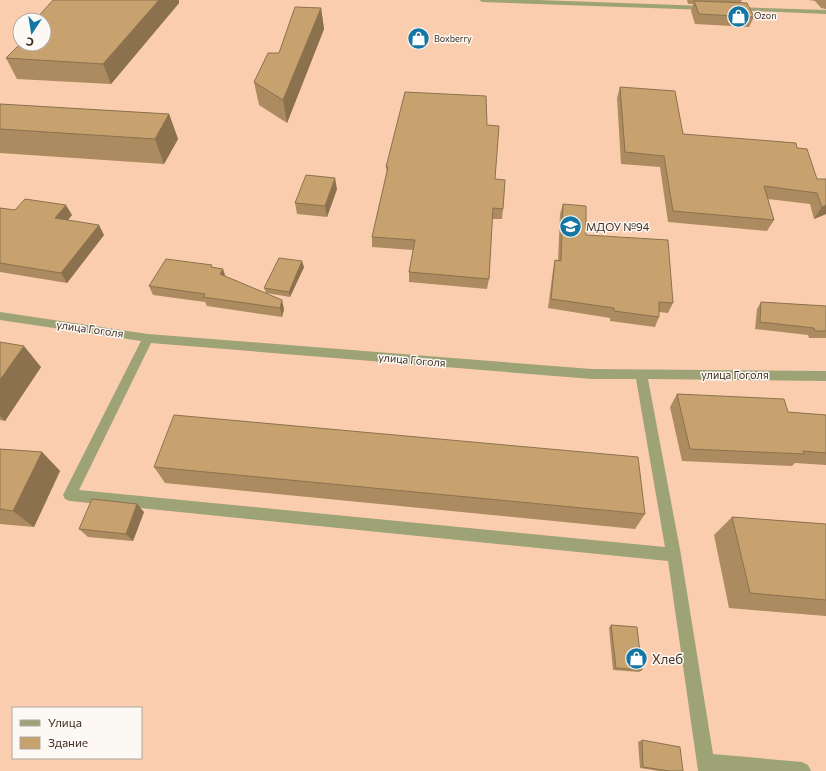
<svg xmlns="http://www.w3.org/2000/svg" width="826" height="771" viewBox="0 0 826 771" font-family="Commissioner,sans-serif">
<rect width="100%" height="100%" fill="#fbcdaf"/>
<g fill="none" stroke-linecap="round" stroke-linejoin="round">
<g fill="#9da376" fill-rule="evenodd">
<polygon points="479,0 538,0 707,6 710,8 707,10 482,2"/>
<polygon points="735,7 826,10 826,14 733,10 733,8"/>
<path d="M0,312L148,334L592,369L826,371V381L648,379L681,555L713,754L802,762L808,765L811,771H698L668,561L70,501L65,499L63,495L65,491L141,341L0,320ZM151,343L592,379H636L665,547L79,490Z"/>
</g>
</g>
<g fill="#ab8b5f">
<polygon points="53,0 179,0 179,3 111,84 17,79 6,58 44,44"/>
<polygon points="687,0 742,0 741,2 754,17 749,27 695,24 691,11 693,4 688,4"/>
<polygon points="809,0 826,0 826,9 821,8 815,1"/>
<polygon points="321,8 324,29 287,123 259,105 254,82 279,53"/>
<polygon points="620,87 683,134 807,149 826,214 814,219 810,204 768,199 774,220 767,231 668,222 660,167 621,164 617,98"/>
<polygon points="0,104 169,114 178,139 164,164 0,153"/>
<polygon points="487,125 495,179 503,209 502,219 492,219 489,279 487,289 409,282 409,272 413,250 372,247 372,237 387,173 386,167"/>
<polygon points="337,189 327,217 297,214 295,203"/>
<polygon points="563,204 586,235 673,303 668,313 659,312 659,317 655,327 610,321 610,318 548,308 553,270 555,260 558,261 560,214"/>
<polygon points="0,208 15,210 72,215 68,220 104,235 67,283 0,272"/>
<polygon points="304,267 290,297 266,293 264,288"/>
<polygon points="213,268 225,277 284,309 282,317 207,306 205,302 153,295 149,286"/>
<polygon points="761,302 826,306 826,338 809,338 808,335 755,329 757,309"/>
<polygon points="0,342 41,367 5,421 0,420"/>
<polygon points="677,394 788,412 826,415 826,465 795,463 792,466 682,461 670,407"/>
<polygon points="0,449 42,452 60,471 34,527 0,524"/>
<polygon points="154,467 645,514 635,529 165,483"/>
<polygon points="144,512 133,541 88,537 79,529"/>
<polygon points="732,517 826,524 826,616 729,608 714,535"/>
<polygon points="611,625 642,670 639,672 613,670 609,628"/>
<polygon points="642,740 683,771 659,771 640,768 638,742"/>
</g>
<g fill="#8b714e">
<polygon points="159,0 179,0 179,3 111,84 103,64"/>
<polygon points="321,8 324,29 287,123 283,100"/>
<polygon points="169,114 178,139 164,164 155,139"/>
<polygon points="335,178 337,189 327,217 325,206"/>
<polygon points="66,205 72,215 61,228 55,218"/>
<polygon points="826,205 826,214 814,219 822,207"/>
<polygon points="99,225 104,235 67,283 61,273"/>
<polygon points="302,261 304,267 290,297 289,292"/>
<polygon points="223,269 226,278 220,274"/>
<polygon points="282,300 284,309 282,317 280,308"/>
<polygon points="24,346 41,367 5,421 0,416 0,380"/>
<polygon points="42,452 60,471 34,527 13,511"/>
<polygon points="137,504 144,512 133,541 126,534"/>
</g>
<g fill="#c7a26f" stroke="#8b714e">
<polygon points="53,0 159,0 103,64 6,58 20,44 44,44 44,20 37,20 36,19"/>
<polygon points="694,1 747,3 754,17 699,14"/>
<polygon points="295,7 321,8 283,100 254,82 268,53 279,53"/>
<polygon points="620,87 675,91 683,134 796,143 797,148 807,149 817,179 826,179 826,205 822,207 817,193 764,186 774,220 673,211 664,156 625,152"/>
<polygon points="405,92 486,96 487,125 499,126 495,179 505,180 503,209 493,208 489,279 409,272 415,240 372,237 388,167 386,167"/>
<polygon points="0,104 169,114 155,139 0,129"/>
<polygon points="306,175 335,178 325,206 295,203"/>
<polygon points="25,199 66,205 55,218 99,225 61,273 0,263 0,208 15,210"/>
<polygon points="563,204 586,206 586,235 668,240 673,303 659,302 659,317 614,311 614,308 551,299 555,260 561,261"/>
<polygon points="279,258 302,261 289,292 264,288"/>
<polygon points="166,259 212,265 211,267 223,269 220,274 282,300 280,308 203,297 205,294 149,286"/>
<polygon points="761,302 826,306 826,331 815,331 814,328 760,322"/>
<polygon points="0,342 24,346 0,380"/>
<polygon points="677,394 784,399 788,412 826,415 826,453 803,451 804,454 690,449"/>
<polygon points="174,415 638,457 645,514 154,467"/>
<polygon points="0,449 42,452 13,511 0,509"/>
<polygon points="92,499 137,504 126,534 79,529"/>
<polygon points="732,517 826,524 826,600 750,593"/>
<polygon points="611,625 637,627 642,670 616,668"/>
<polygon points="642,740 680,747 683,771 670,771 643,767"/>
</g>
<defs>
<symbol id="shop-disc" viewBox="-11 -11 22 22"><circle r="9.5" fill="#1376a3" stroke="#fcf8f4"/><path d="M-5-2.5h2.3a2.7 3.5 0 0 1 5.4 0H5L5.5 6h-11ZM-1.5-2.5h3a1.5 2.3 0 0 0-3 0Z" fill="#fff"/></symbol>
<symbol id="school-disc" viewBox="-11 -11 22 22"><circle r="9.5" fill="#1376a3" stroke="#fcf8f4"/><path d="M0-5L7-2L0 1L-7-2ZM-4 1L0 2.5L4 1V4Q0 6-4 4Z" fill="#fff"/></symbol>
</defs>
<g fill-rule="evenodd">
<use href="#shop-disc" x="726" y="4" width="25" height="25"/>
<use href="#shop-disc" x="406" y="26" width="25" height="25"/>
<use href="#school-disc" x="558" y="214" width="25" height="25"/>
<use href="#shop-disc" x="624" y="646" width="25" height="25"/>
</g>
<g text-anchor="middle" stroke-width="3" stroke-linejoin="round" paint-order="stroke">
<g font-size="9" fill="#402e22" stroke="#fcf8f4" text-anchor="start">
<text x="754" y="19">Ozon</text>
<text x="434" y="42">Boxberry</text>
</g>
<g font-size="11" fill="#402e22" stroke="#fcf8f4" text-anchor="start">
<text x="586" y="231">МДОУ №94</text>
</g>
<g font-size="11" fill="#402e22" stroke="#fcf8f4">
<text transform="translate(90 329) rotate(8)" y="4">улица Гоголя</text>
<text transform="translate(412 360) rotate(5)" y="4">улица Гоголя</text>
<text x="735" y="379">улица Гоголя</text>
</g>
<g font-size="13" fill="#402e22" stroke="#fcf8f4" text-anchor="start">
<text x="652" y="664">Хлеб</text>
</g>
</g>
<rect x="12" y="707" width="130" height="52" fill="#fcf8f4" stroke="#b1a7a0"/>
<rect x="20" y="720" width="20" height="6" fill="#9da376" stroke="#b1a7a0"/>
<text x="48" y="727" font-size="12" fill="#402e22">Улица</text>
<rect x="20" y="737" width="20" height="12" fill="#c7a26f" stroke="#b1a7a0"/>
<text x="48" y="747" font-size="12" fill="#402e22">Здание</text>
<g transform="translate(32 32) rotate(192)"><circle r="19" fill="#fcf8f4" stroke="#b1a7a0"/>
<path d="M0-3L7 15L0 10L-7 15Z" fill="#1376a3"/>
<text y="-6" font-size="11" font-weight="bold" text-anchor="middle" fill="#402e22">С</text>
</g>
</svg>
